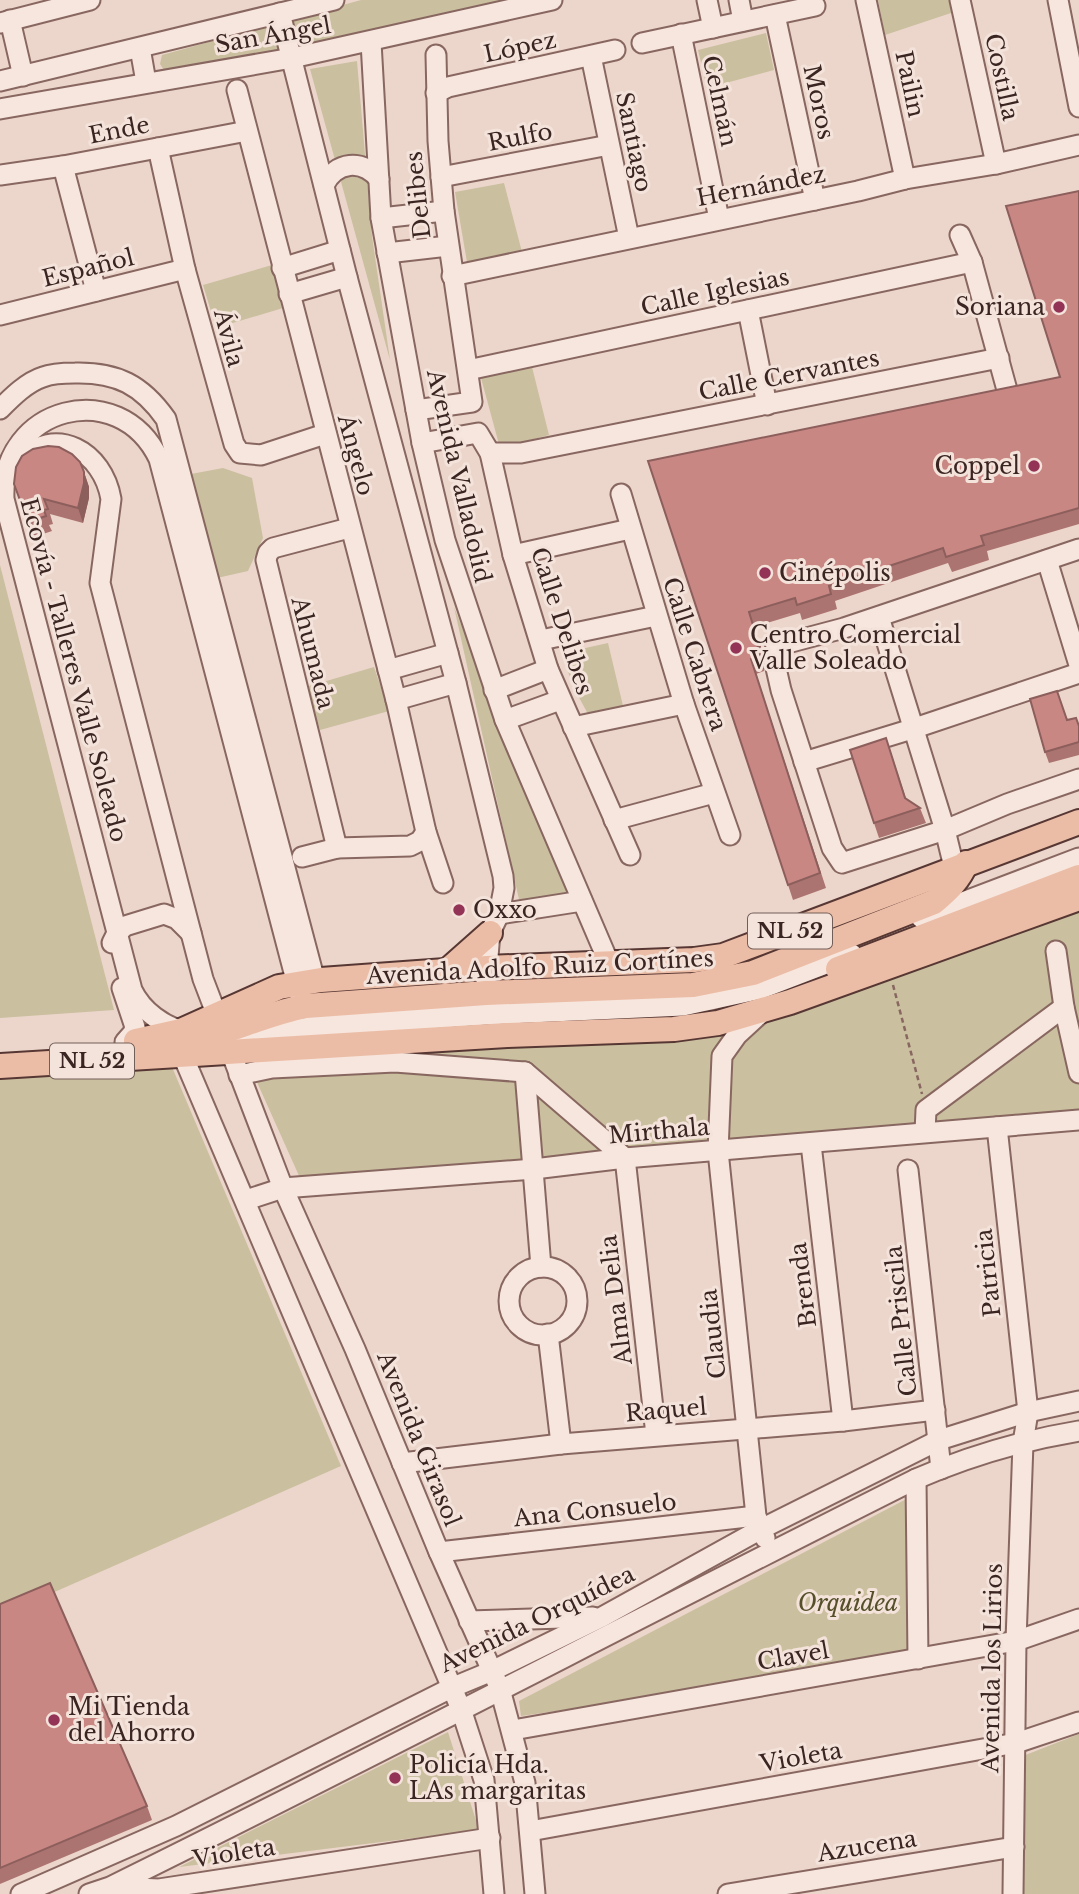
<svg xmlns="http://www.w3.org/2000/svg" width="1079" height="1894" viewBox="0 0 1079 1894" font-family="'Libre Baskerville',serif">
<rect width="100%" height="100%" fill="#ecd6cb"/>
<g fill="#cabf9f">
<polygon points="361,0 522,0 166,73 160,64 162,55"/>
<polygon points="878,0 952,0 954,12 885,35"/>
<polygon points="766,33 774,70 707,88 698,50"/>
<polygon points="357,61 372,236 390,360 310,69"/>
<polygon points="504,183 523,256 468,268 455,192"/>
<polygon points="272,265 283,308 216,328 203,285"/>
<polygon points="532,367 549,435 500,448 481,378"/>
<polygon points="223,468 252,478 263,538 248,571 217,578 191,474"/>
<polygon points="0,565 114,1010 0,1018"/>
<polygon points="454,607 570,899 520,904"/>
<polygon points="608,643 624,710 588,714 575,690 565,664 572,651"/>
<polygon points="374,667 389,711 320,730 306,687"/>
<polygon points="1079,906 1079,1118 300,1178 247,1060 702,1039 740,1030"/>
<polygon points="172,1067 341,1466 0,1616 0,1076"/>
<polygon points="918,1493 912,1660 521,1716 519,1701"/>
<polygon points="448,1732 479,1830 179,1867"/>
<polygon points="1079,1734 1079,1894 1024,1894 1023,1756"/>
</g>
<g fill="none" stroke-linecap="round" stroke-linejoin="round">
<defs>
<g id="minor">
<polyline points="707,0 713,28"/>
<polyline points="739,0 743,21"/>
<polyline points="866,0 905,179"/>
<polyline points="960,0 996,164"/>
<polyline points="1058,0 1079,107"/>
<polyline points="280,13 347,277 456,683 503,876 504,888 499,914 490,933 486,980"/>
<polyline points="775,15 815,200"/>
<polyline points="10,20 23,76"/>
<polyline points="0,23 90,0"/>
<polyline points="681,34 719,219"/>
<polyline points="371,42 381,218 422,443 445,540 505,720 609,963"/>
<polyline points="642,43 815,6"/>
<polyline points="140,48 146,82"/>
<polyline points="591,56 629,238"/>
<polyline points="0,81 334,0"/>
<polyline points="237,90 396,700 426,832 443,883"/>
<polyline points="436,93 448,87 615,50"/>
<polyline points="0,109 292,58 552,0"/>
<polyline points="158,148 185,269 234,444 240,453 261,455 325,434"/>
<polyline points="63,166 96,291"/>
<polyline points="0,175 63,166 247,131"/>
<polyline points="441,177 609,145"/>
<path d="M324,185C336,161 362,159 379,179"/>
<polyline points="381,218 444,211"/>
<polyline points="960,235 972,262 1007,390"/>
<polyline points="387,253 448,246"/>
<polyline points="282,268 340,250"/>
<polyline points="452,276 858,191 905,179 996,164 1079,145"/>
<polyline points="289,294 347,277"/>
<polyline points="748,310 767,405"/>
<polyline points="0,315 185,269"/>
<polyline points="468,370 972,262"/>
<path d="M0,409C12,397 27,382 43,377C53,373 65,373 75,373C117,372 142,385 166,419L315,981"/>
<polyline points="416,410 472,402 444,211 438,141 436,55"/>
<polyline points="422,443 478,433 490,453 513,555 548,669 630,855"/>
<polyline points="490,453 521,453 999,358"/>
<path d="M17,462C56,423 103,452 111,499L100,583L203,979L283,1188L355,1349L439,1552L500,1689L525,1783L535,1894"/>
<polyline points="621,494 684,704 730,835"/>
<polyline points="1079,549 844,628 780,645 776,648 773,655 781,690 832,848 842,863 945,830 1007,804 1079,779"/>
<polyline points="513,555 630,529"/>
<polyline points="1047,560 1079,665"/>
<polyline points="879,617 945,830 954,867"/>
<polyline points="541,640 656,616"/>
<polyline points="388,670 448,653"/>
<polyline points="494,690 548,669"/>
<polyline points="396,700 456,683"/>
<polyline points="505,720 560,700"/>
<polyline points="573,727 684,704"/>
<polyline points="804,762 912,729 1079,673"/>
<polyline points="614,820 714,793"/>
<polyline points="337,848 266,560 268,553 273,548 349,528"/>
<polyline points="302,857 337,848 410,846 420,841 426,832"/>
<polyline points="499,914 582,901"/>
<polyline points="921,918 1079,858"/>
<polyline points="112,943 117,933 125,926 164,914 177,919 191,933"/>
<polyline points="1056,951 1064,1007 1079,1073"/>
<polyline points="122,988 135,1027 133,1033 125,1042"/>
<polyline points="762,1012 737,1035 722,1056 718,1151 756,1516 765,1538"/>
<path d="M186,1032C164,1027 142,1011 132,990L4,499C0,407 119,375 159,459L301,999L312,1012L327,1018L487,1005L659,998"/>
<polyline points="241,1032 487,1015 683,1006 761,989 852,954"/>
<polyline points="173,1047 183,1056 461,1709 484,1780 494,1894"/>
<polyline points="525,1072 541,1267"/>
<polyline points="239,1075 272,1068 395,1062 525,1072 625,1158 656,1435"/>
<polyline points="997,1127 1028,1412 1023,1443 1016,1641 1013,1894"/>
<polyline points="925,1132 926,1110 1064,1007"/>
<polyline points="811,1144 843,1421"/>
<polyline points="908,1170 941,1469"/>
<polyline points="246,1200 283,1188 534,1169 625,1158 1079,1120"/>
<circle cx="543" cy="1301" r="34"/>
<polyline points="548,1334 561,1444"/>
<polyline points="402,1463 561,1444 843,1421 935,1410"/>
<polyline points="916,1479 918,1659"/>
<polyline points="439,1552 756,1516"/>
<polyline points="469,1621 593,1617"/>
<polyline points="513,1730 1016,1641 1079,1619"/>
<polyline points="530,1831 1016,1743 1079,1722"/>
<polyline points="114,1887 159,1889 490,1838"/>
<polyline points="21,1894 176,1826 451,1688 492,1671 602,1617 761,1529 939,1440 1028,1412 1079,1401"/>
<path d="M89,1894L110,1887C380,1754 646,1614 916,1479C967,1457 1024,1440 1079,1431"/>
<polyline points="728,1894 1014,1847"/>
</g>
<g id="major">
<polyline points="838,969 1079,877"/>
<polyline points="446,972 490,933"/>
<polyline points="136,1041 181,1031"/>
<polyline points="179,1041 181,1031 279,987 321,980 487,968 694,960 723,956 1079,822"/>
<path d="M185,1042C227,1034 264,1014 306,1006L486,993L693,985L753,973L934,902C948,890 959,880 966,863"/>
<polyline points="0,1066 507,1035 674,1029 718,1023 790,1002 1079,898"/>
</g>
</defs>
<use href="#minor" stroke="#886760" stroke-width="23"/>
<use href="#major" stroke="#573733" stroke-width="28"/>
<polyline stroke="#886760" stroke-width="2.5" stroke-dasharray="5 3.5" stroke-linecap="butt" points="893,985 922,1094"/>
<use href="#minor" stroke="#f7e6de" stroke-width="19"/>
<use href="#major" stroke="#ecbda6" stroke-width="24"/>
</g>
<g fill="#ac7471">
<polygon points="1079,191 1079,524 987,551 989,560 952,572 948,563 835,601 837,609 802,620 800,613 754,627 762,650 764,671 756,674 826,888 793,900 648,461 1060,377"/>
<polygon points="84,472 89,487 89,498 83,523 50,514 53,524 49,525 52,531 34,537 14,484"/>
<polygon points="1067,720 1079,725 1079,755 1049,763 1045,752"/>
<polygon points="886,738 906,798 920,808 926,823 879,838 874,823"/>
<polygon points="0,1604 147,1806 152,1820 0,1884"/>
</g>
<g fill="#8c5e5c">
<polygon points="84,472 89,487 89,498 83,523 78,508"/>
<polygon points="749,612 762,650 764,671 759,656"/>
</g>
<g fill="#c88783" stroke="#8c5e5c" stroke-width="2">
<polygon points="1079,191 1079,508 981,536 984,545 946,557 943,548 829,586 831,594 797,605 795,598 749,612 756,635 759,656 751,659 820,873 788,885 648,461 1060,377 1006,206"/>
<polygon points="48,446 59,447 72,454 80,462 84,472 84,483 78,508 44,499 48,509 44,510 46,516 28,522 14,484 16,467 22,456 33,449"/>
<polygon points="1057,691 1067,720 1076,718 1079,726 1079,742 1045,752 1030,699"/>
<polygon points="886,738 905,798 920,808 874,823 850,750"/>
<polygon points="50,1583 147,1806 0,1868 0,1604"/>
</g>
<g fill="#933457" stroke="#f4e3da" stroke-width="2.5">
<circle cx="1059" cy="307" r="7"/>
<circle cx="1034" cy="466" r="7"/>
<circle cx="765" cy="573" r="7"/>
<circle cx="736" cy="648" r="7"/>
<circle cx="459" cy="910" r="7"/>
<circle cx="54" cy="1720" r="7"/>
<circle cx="395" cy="1778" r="7"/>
</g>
<g text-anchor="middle" stroke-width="6" stroke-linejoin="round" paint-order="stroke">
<g fill="#f4e3da" stroke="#725e59" stroke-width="2">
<rect x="748" y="913.5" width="84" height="35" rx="5"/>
<rect x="50" y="1043.5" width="84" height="35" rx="5"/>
</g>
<g font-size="21" font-weight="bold" fill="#3a2522">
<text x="790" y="938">NL 52</text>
<text x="92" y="1068">NL 52</text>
</g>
<g font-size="23" fill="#3a2522" stroke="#f4e3da">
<text transform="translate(273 35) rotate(-10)" y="8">San Ángel</text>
<text transform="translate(520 47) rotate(-12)" y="8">López</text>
<text transform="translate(1002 77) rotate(78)" y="8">Costilla</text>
<text transform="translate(910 84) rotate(78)" y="8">Pailin</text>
<text transform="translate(720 101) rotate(78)" y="8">Celmán</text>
<text transform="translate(819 102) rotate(78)" y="8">Moros</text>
<text transform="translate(119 130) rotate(-11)" y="8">Ende</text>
<text transform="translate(520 137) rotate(-11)" y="8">Rulfo</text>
<text transform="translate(634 142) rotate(78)" y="8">Santiago</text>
<text transform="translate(761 186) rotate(-11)" y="8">Hernández</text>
<text transform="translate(418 195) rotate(-96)" y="8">Delibes</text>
<text transform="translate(88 268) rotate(-14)" y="8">Español</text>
<text transform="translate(715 292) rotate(-12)" y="8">Calle Iglesias</text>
<text transform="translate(229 338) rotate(75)" y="8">Ávila</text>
<text transform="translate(789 375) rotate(-11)" y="8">Calle Cervantes</text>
<text transform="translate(356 455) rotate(75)" y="8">Ángelo</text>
<text transform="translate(459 476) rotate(77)" y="8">Avenida Valladolid</text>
<text transform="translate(562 621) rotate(72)" y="8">Calle Delibes</text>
<text transform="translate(313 653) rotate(76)" y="8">Ahumada</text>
<text transform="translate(695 654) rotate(72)" y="8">Calle Cabrera</text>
<text transform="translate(74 670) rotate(75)" y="8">Ecovía - Talleres Valle Soleado</text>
<text transform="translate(540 967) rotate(-3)" y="8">Avenida Adolfo Ruiz Cortínes</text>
<text transform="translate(659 1131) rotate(-5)" y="8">Mirthala</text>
<text transform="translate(988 1273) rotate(-96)" y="8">Patricia</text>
<text transform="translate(803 1285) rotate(-97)" y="8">Brenda</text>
<text transform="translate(616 1300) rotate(-97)" y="8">Alma Delia</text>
<text transform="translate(901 1321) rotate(-96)" y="8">Calle Priscila</text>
<text transform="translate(713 1334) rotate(-96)" y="8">Claudia</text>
<text transform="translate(666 1410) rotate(-5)" y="8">Raquel</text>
<text transform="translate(419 1439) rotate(68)" y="8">Avenida Girasol</text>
<text transform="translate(595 1510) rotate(-6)" y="8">Ana Consuelo</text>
<text transform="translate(537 1619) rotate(-26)" y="8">Avenida Orquídea</text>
<text transform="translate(793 1656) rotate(-10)" y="8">Clavel</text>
<text transform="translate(992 1668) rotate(-89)" y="8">Avenida los Lirios</text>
<text transform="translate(801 1757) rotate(-10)" y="8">Violeta</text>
<text transform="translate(867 1846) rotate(-9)" y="8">Azucena</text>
<text transform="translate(234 1853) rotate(-9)" y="8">Violeta</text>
</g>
<g font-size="23" fill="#3a2522" stroke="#f4e3da" text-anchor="start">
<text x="1045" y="315" text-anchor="end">Soriana</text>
<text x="1020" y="474" text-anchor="end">Coppel</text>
<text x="779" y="581">Cinépolis</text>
<text x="750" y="643">Centro Comercial<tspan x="750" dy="26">Valle Soleado</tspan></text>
<text x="473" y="918">Oxxo</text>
<text x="68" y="1715">Mi Tienda<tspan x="68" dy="26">del Ahorro</tspan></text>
<text x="409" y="1773">Policía Hda.<tspan x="409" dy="26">LAs margaritas</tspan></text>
</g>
<g font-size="23" font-style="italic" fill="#55502a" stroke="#f4e3da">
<text x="848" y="1611">Orquidea</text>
</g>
</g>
</svg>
